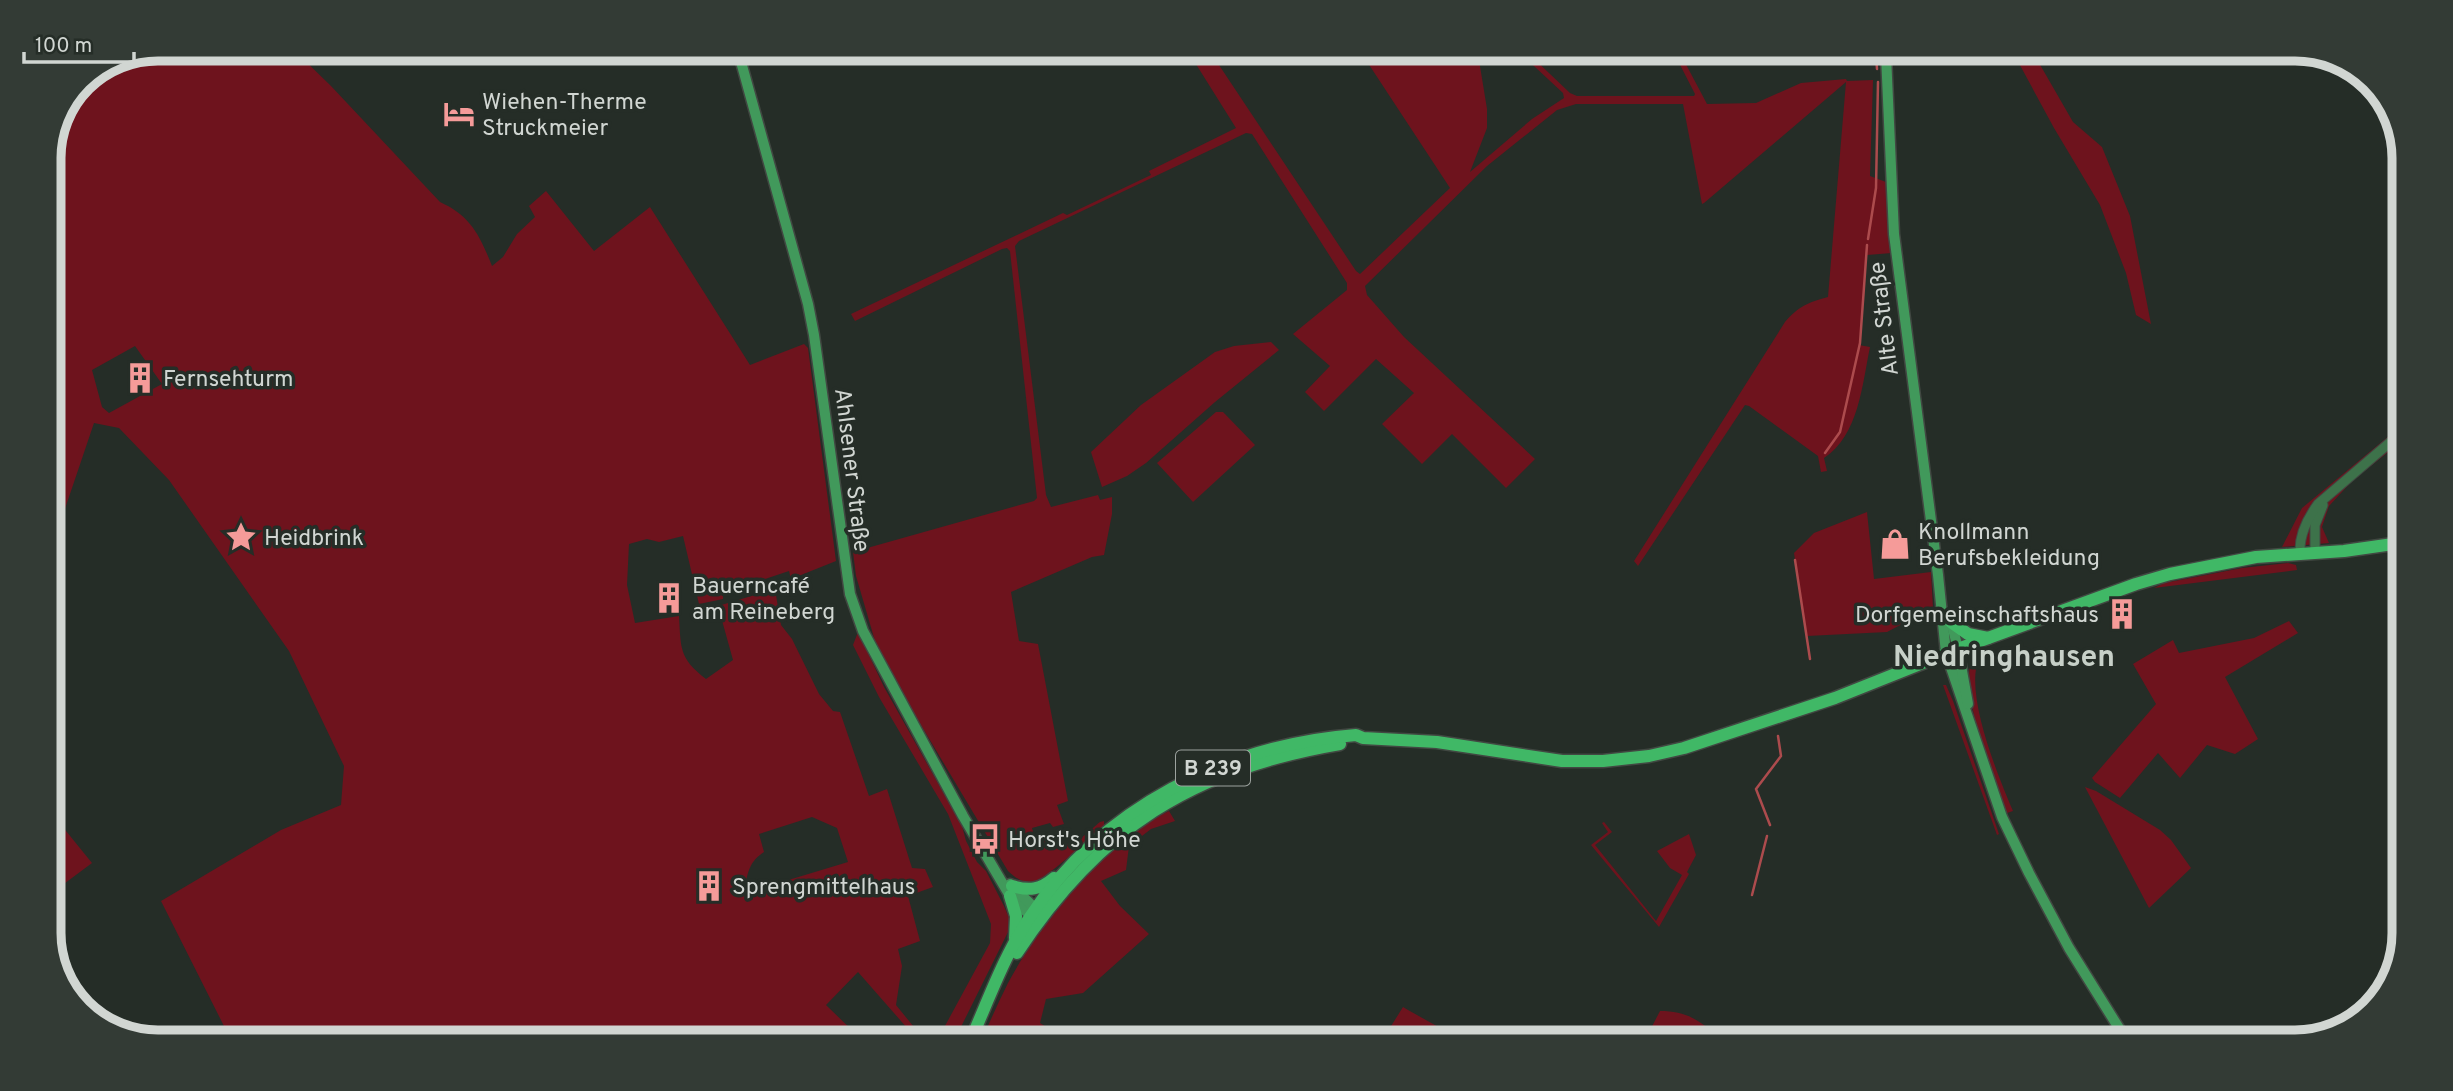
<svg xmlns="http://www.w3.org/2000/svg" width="2453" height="1091" viewBox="0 0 2453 1091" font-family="Overpass,sans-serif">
<rect width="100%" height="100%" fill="#252d27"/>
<g fill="#6e131d" fill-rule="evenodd">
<path d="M158,49L294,50L331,86L440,202C471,216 480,236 492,266L503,257L517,234L535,217L529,206L546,191L594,251L650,207L750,365L804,344L808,348L836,561L791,579L789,571L723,593V599L699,604L683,536L659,542L647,539L629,544L627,585L635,623L679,616C681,649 679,658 706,679L733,660L718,606L775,589L781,625L792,639L819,694L833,711L840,712L869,796L887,789L912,868L925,869L933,887L908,896L920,941L898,949L902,966L896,1005L922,1037H915L858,972L826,1005L859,1037L228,1034L161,901L281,830L341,805L344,766L289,651L169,480L119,428L94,423L49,556V151L81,81ZM135,346L162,384L109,413L102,407L92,370ZM812,817L837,828L848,862L749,892L745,887C748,871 750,861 764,852L759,834Z"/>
<path d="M1189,53H1215L1213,56L1356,271L1360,274L1450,188L1362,54H1478L1487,109V128L1470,172L1532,119L1564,98L1563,93L1521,54H1529L1570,93L1577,96H1694L1695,94L1675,55H1681L1707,104L1756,103L1801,83L1846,79L1847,81L1873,80L1870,176L1886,182L1892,253L1867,255L1859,345L1870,347C1862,385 1859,435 1824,458L1827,471L1821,472L1818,456L1749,406L1745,405L1638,566L1634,561L1785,322C1798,307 1808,302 1828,297L1846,82L1704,203L1702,204L1683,104H1576L1557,110L1487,166L1365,286L1367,295L1404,337L1535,459L1506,488L1452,434L1422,464L1382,424L1414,393L1376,359L1324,411L1305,392L1330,366L1293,334L1347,290V283L1252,134L1246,133L1019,241L1015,246L1046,495L1051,507L1098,495L1100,500L1112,497V514L1104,555L1092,557L1011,592L1019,641L1038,644L1068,801L1057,805L1064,824L1053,827L1050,823L1032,828L1036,843C1052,839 1051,843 1065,844C1077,845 1091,829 1100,822L1104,821V826C1090,837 1046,881 1031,882C1021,883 1015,877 1008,871L915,715L875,641L856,576L853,552L1034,501L1037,498L1010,251L1007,248L1002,249L855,321L851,314L1063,213L1067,215L1151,175L1149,171L1236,128Z"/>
<polygon points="2015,56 2035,56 2073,122 2102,147 2130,216 2151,324 2136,315 2126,273 2100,205 2054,128"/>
<polygon points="1271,342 1279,350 1215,402 1146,463 1127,476 1102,487 1091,452 1141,405 1215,352 1234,346"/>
<polygon points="1216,412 1223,412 1255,445 1193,502 1157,463"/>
<polygon points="2401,426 2401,442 2354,479 2329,506 2322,527 2329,543 2282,547 2302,508"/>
<polygon points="1867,512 1874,579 1931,572 1933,608 1887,632 1807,636 1794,553 1814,533"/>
<polygon points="2288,563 2296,565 2297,570 2154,588 2164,583 2242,568"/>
<polygon points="2289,621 2298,633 2225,677 2258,739 2235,754 2207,745 2180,778 2158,753 2120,798 2095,782 2092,778 2156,704 2133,664 2173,640 2179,653 2254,638"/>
<polygon points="858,632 884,687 962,826 966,841 977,862 986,871 1004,906 1010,920 1010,928 956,1037 939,1037 990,943 991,924 948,814 879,697 853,645"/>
<path d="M1971,659L1972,665L1976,669C1970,707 1998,776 2013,811L2007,813C1992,773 1961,700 1971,659Z"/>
<polygon points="1943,685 1946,685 1953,701 1999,834 1997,835"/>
<polygon points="2085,787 2096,791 2160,830 2171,840 2191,868 2149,908"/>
<polygon points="49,810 92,863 49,895"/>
<path d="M1169,811L1175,821L1151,829L1129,846L1126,870L1101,881L1120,906L1149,934L1083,993L1046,999L1040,1023L1062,1037H983C991,1019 999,1001 1008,983C1039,925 1109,839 1169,811Z"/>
<polygon points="1604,822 1612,832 1595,845 1656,921 1682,875 1670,868 1657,851 1689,834 1696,855 1687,872 1689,874 1659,927 1591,845 1608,832 1602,823"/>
<polygon points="1403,1007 1408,1010 1460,1039 1383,1039"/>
<path d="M1660,1011C1687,1011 1702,1021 1720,1040H1645Z"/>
</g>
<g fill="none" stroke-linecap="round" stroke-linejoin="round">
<g stroke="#ac4b4d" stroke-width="2.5">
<polyline points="1876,55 1877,69"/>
<polyline points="1868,239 1876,188 1878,82"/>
<polyline points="1825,453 1840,432 1860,343 1867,245"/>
<polyline points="1795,560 1810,659"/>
<polyline points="1770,825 1756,789 1781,756 1778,736"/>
<polyline points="1752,895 1767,836"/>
</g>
<defs>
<g id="tertiary">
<polyline points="2315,552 2315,525 2323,505"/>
<path d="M2300,553C2299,535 2307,519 2318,504L2401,433"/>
</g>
<g id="secondary">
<polyline points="738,51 808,304 814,335 850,594 863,631 963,816 1010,896 1037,922"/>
<polyline points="1886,55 1894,234 1938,575 1946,653 2002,817 2029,873 2069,948 2127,1041"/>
<polyline points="1950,617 1958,649 1968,704"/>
<polyline points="1010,884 1041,914"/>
</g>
<g id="primary">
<polyline points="1951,622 1968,634 1988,638"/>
<path d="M1012,886C1029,891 1040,890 1054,878"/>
<polyline points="1010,896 1016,916 1015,938"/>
<path d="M1017,953C1099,828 1192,769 1340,744"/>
<path d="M972,1037C990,996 1005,954 1030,917C1102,807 1228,745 1356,735L1363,738L1437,742L1562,761H1603L1649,756L1684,748L1835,698L1958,649L2136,584L2170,574L2256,557L2344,551L2400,543"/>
</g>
</defs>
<use href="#tertiary" stroke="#414842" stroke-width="11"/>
<use href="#secondary" stroke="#414842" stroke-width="13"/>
<use href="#primary" stroke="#414842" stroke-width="15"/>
<use href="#tertiary" stroke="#3d724a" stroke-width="9"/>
<use href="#secondary" stroke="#41995b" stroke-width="10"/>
<use href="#primary" stroke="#40b866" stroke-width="12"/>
</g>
<defs>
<symbol id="hotel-bare" viewBox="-9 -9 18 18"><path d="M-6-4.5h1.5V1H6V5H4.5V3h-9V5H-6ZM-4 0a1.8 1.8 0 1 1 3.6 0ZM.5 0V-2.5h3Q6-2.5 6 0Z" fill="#f59b99" stroke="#252d27" stroke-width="2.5" paint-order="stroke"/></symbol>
<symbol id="building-bare" viewBox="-9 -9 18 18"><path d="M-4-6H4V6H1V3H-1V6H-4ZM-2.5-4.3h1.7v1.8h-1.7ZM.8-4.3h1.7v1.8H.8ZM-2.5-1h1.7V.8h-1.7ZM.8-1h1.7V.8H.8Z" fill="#f59b99" stroke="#252d27" stroke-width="2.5" paint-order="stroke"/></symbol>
<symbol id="sight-bare" viewBox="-9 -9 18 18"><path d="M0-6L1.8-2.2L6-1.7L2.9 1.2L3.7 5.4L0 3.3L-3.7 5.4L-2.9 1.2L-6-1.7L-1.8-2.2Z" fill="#f59b99" stroke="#252d27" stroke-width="2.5" paint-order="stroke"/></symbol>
<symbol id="shop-bare" viewBox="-9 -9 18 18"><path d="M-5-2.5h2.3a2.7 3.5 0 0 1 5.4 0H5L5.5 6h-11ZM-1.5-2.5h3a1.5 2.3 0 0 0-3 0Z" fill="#f59b99" stroke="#252d27" stroke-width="2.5" paint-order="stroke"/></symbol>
<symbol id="bus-bare" viewBox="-9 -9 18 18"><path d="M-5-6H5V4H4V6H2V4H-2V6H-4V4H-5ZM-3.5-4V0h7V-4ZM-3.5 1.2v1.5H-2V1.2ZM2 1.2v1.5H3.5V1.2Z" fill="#f59b99" stroke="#252d27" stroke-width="2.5" paint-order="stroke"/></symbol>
</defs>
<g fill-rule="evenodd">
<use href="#hotel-bare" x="437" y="92" width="44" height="44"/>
<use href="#building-bare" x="118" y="356" width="44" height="44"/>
<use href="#sight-bare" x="219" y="515" width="44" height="44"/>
<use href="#shop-bare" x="1873" y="522" width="44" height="44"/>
<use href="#building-bare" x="647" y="576" width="44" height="44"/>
<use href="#building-bare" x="2100" y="592" width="44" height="44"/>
<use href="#bus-bare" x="963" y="817" width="44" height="44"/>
<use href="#building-bare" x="687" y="864" width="44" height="44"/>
</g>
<g text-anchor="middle" stroke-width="7" stroke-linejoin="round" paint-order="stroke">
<rect fill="#252d27" stroke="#9da39f" stroke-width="2" x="1176" y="750.5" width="74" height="35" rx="5"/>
<g font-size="21" font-weight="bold" fill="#d1d6d2">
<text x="1213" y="775">B 239</text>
</g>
<g font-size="23" fill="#d1d6d2" stroke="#252d27" text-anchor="start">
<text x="482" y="109">Wiehen-Therme<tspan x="482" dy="26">Struckmeier</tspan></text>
<text x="163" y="386">Fernsehturm</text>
<text x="1918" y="539">Knollmann<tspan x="1918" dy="26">Berufsbekleidung</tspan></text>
<text x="264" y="545">Heidbrink</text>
<text x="692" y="593">Bauerncafé<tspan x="692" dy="26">am Reineberg</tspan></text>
<text x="2099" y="622" text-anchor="end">Dorfgemeinschaftshaus</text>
<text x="1008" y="847">Horst's Höhe</text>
<text x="732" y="894">Sprengmittelhaus</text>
</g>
<g font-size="23" fill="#d1d6d2" stroke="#252d27">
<text transform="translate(1883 319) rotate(-97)" y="8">Alte Straße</text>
<text transform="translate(853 470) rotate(83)" y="8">Ahlsener Straße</text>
</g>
<g font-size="30" font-weight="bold" fill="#c7d0c8" stroke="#252d27">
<text x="2004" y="666">Niedringhausen</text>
</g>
</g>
<path d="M0 0H2453V1091H0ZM158 61H2295A97 97 0 0 1 2392 158V933A97 97 0 0 1 2295 1030H158A97 97 0 0 1 61 933V158A97 97 0 0 1 158 61Z" fill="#333b35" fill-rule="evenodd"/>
<path fill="none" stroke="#d1d6d2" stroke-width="9" d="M158 61H2295A97 97 0 0 1 2392 158V933A97 97 0 0 1 2295 1030H158A97 97 0 0 1 61 933V158A97 97 0 0 1 158 61Z"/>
<path d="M24 52v10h110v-10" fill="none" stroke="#d1d6d2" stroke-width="3.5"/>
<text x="35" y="52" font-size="21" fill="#d1d6d2" stroke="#252d27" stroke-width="5" paint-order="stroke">100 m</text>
</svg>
